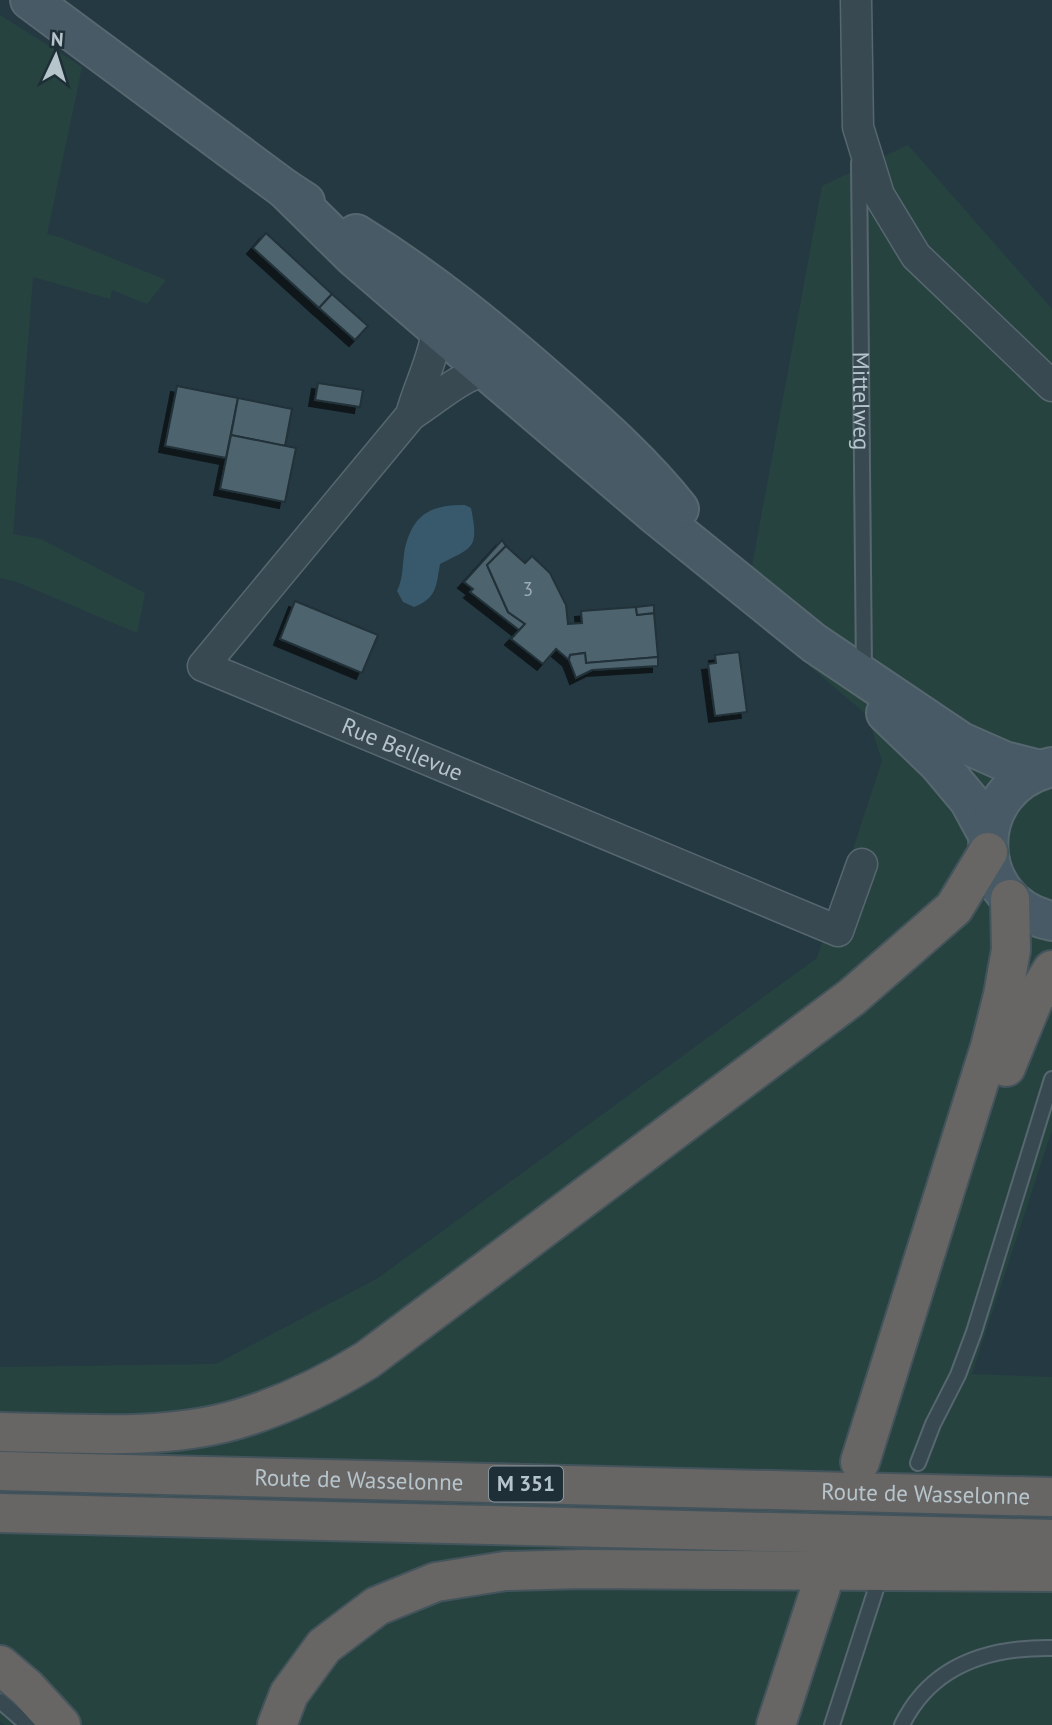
<svg xmlns="http://www.w3.org/2000/svg" width="1052" height="1725" viewBox="0 0 1052 1725" font-family="'PT Sans',sans-serif">
<defs>
<filter id="shadow"><feDropShadow dx="-6" dy="6" stdDeviation="0" flood-color="#0009"/></filter>
</defs>
<rect width="100%" height="100%" fill="#253943"/>
<g fill="#274340">
<polygon points="0,15 82,67 47,234 62,238 166,280 147,304 112,290 110,299 33,277 13,534 41,539 145,593 137,633 17,582 0,578"/>
<polygon points="908,145 1052,309 1052,1130 972,1374 1052,1377 1052,1725 5,1725 0,1721 0,1367 216,1364 378,1278 817,958 882,761 868,716 744,610 822,186"/>
</g>
<path fill="#38596b" d="M465,505L471,508C479,548 474,547 440,564C436,586 437,598 414,607L403,602L397,591C404,577 402,563 405,548C414,513 431,505 465,505Z"/>
<g fill="#4e636e" stroke="#203139" stroke-width="2" filter="url(#shadow)">
<polygon points="266,233 332,294 319,308 253,248"/>
<polygon points="332,294 368,326 355,340 319,308"/>
<polygon points="318,383 363,390 360,407 315,400"/>
<polygon points="177,386 238,398 226,458 165,446"/>
<polygon points="238,398 292,409 285,446 231,435"/>
<polygon points="231,435 296,448 285,502 220,489"/>
<polygon points="502,540 506,546 487,565 508,612 525,624 519,630 470,592 473,589 464,582"/>
<polygon points="506,546 525,563 532,556 550,573 566,605 568,624 582,623 581,611 636,607 637,615 654,613 658,657 586,663 585,653 570,655 569,660 556,649 543,664 511,639 525,624 508,612 487,565"/>
<polygon points="295,601 378,635 362,673 280,639"/>
<polygon points="654,605 654,613 637,615 636,607"/>
<polygon points="739,652 747,712 715,716 708,664 716,663 715,655"/>
<polygon points="585,653 586,663 658,657 658,666 592,670 576,678 569,660 570,655"/>
</g>
<g fill="none" stroke-linecap="round" stroke-linejoin="round">
<polyline stroke="#3b4e58" stroke-width="38" stroke-dasharray="38 19" stroke-linecap="butt" points="850,1563 882,1463"/>
<defs>
<g id="service">
<path id="s1" d="M859,163L864,671"/>
<polyline points="918,1463 933,1424 958,1375 974,1332 1052,1079"/>
<polyline points="0,1701 28,1725"/>
<polyline points="832,1725 876,1589"/>
<path d="M902,1725C931,1665 989,1647 1052,1648"/>
</g>
<g id="minor">
<polyline points="856,0 858,127 879,195 916,256 1052,386"/>
<path d="M425,318L436,337C431,365 418,388 411,415C435,400 459,377 486,370"/>
<path id="s2" d="M411,415L203,666L838,931L862,864"/>
</g>
<g id="secondary">
<polyline points="30,0 285,189 305,202"/>
<polyline points="285,189 353,256 425,318 657,516 814,643 961,742 1004,761 1040,770"/>
<path d="M356,234C429,279 490,329 554,385C598,424 643,463 679,509"/>
<polyline points="886,713 938,763 969,800 988,835"/>
<path d="M1052,767C967,786 967,903 1052,921"/>
</g>
<g id="trunk">
<polyline points="1006,1067 1033,1001 1052,970"/>
<path d="M0,1432C77,1433 160,1441 235,1420C283,1406 325,1386 367,1360L852,997L954,908L988,852"/>
<polyline points="860,1462 990,1047 1003,995 1011,950 1010,899"/>
<path id="s3" d="M0,1471L1052,1497"/>
<polyline points="0,1513 1052,1539"/>
<polyline points="0,1665 27,1688 61,1725"/>
<polyline points="277,1725 289,1694 324,1646 377,1606 436,1582 505,1571 584,1569 1052,1572"/>
<polyline points="776,1725 821,1587"/>
</g>
</defs>
<use href="#service" stroke="#57676f" stroke-width="18"/>
<use href="#minor" stroke="#57676f" stroke-width="33"/>
<use href="#secondary" stroke="#57676f" stroke-width="42"/>
<use href="#trunk" stroke="#44545c" stroke-width="42"/>
<use href="#service" stroke="#394952" stroke-width="14"/>
<use href="#minor" stroke="#394952" stroke-width="30"/>
<use href="#secondary" stroke="#475a65" stroke-width="38"/>
<use href="#trunk" stroke="#686664" stroke-width="38"/>
</g>
<g text-anchor="middle" stroke-width="6" stroke-linejoin="round" paint-order="stroke">
<g font-size="19" fill="#9cacb4">
<text x="528" y="596">3</text>
</g>
<rect fill="#1e2f37" stroke="#88979f" stroke-width="2" x="489" y="1466.5" width="74" height="35" rx="5"/>
<g font-size="21" font-weight="bold" fill="#b6c4cc">
<text x="526" y="1491">M 351</text>
</g>
<g font-size="23" fill="#b6c4cc" stroke="#1e2f37">
<text dy="8" stroke="none"><textPath href="#s1" startOffset="238">Mittelweg</textPath></text>
<text dy="8" stroke="none"><textPath href="#s2" startOffset="542">Rue Bellevue</textPath></text>
<text dy="8" stroke="none"><textPath href="#s3" startOffset="359">Route de Wasselonne</textPath></text>
<text dy="8" stroke="none"><textPath href="#s3" startOffset="926">Route de Wasselonne</textPath></text>
</g>
</g>
<g transform="translate(56 56) rotate(4)" stroke="#1e2f37" stroke-width="5" paint-order="stroke">
<path d="M0-5L12 26L0 18L-12 26Z" fill="#b6c4cc"/>
<text y="-10" font-size="19" font-weight="bold" text-anchor="middle" fill="#b6c4cc">N</text>
</g>
</svg>
